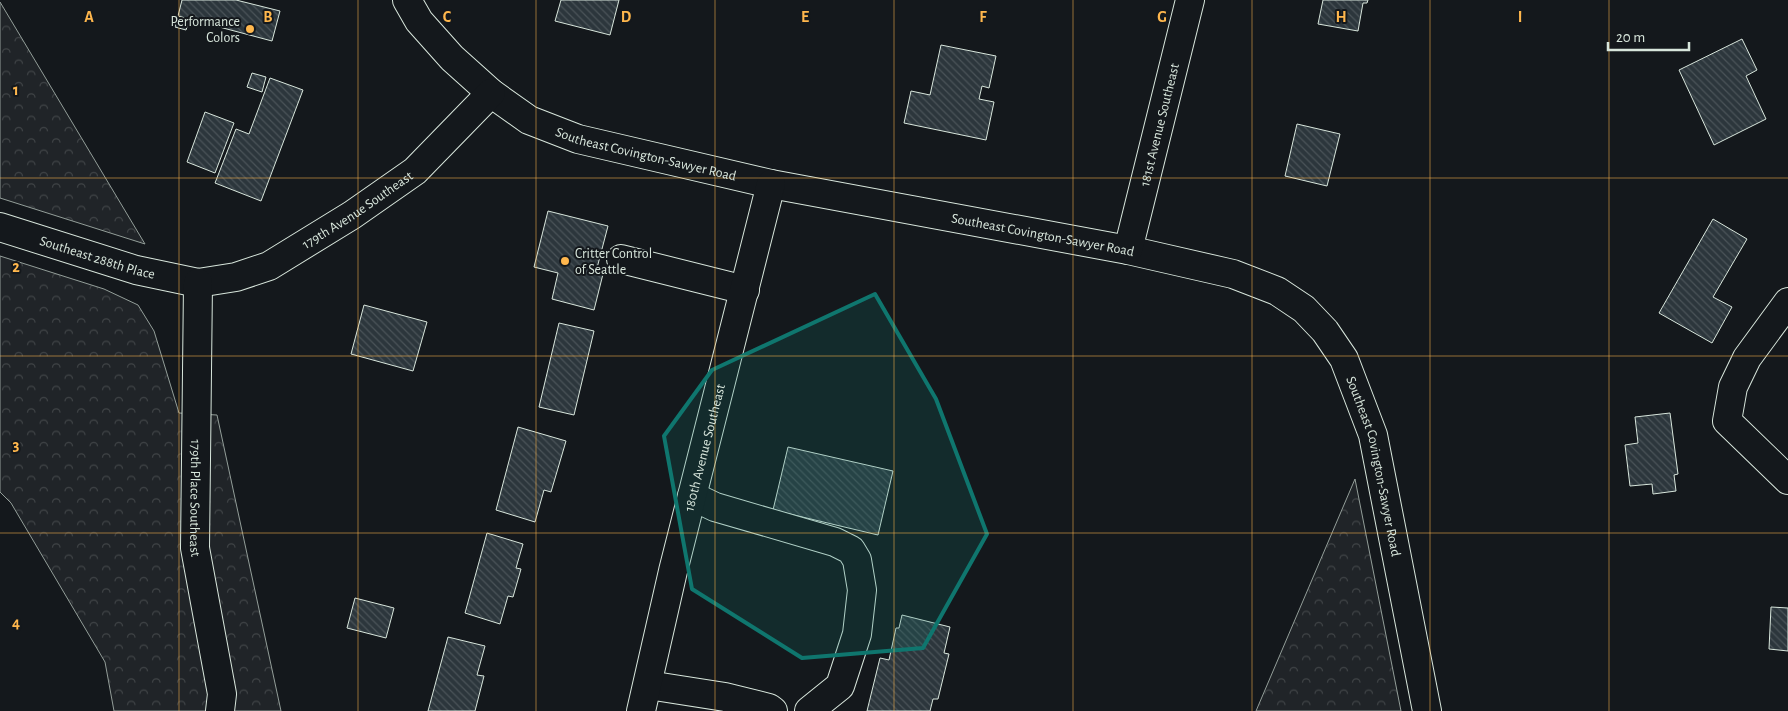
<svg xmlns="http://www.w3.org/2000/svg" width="1788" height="711" viewBox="0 0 1788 711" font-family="'Alegreya Sans',sans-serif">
<defs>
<pattern id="forest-crowns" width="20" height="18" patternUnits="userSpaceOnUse" patternTransform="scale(1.25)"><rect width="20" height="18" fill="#202428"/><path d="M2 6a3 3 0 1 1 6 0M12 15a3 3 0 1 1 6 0" fill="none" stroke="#404447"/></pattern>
<pattern id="building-back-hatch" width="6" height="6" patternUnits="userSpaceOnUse" patternTransform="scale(1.25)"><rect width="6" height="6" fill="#2c363c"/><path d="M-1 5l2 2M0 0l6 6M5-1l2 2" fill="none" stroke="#4a5358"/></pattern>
</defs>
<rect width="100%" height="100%" fill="#14181c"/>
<g fill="url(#forest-crowns)" stroke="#939e99">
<polygon points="0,2 145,244 0,198"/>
<polygon points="0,256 104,289 138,305 154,331 179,413 217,415 281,711 114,711 105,662 11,503 0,492"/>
<polygon points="1355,479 1401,711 1256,711"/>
</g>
<g fill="url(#building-back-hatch)" stroke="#d8e6dc">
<polygon points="182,0 236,0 280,11 272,41 178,16"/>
<polygon points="561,0 619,0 610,35 555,21"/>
<polygon points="1323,0 1368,0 1367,3 1363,3 1358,31 1318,24"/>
<polygon points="177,18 189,21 186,30 175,27"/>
<polygon points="1742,39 1757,70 1746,76 1766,119 1714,145 1679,70"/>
<polygon points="941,45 996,56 989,88 982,86 979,99 994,102 986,140 904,123 911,91 930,95"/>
<polygon points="252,73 266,77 262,92 247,87"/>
<polygon points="270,78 303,90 261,201 215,183 236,129 249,134"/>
<polygon points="205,112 234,123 215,173 187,162"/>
<polygon points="1297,124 1340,134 1327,186 1285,176"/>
<polygon points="548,211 608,226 597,268 604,270 594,310 552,299 558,273 534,267"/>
<polygon points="1713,219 1747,239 1713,297 1732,307 1712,343 1659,313"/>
<polygon points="364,305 427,322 413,371 351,354"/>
<polygon points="559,323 594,331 574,415 539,407"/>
<polygon points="1670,413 1678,474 1674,475 1676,491 1653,494 1652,484 1630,486 1625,445 1638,443 1635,417"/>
<polygon points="518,427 566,441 551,492 544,490 535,522 496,510"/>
<polygon points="788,447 893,471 878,535 773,510"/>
<polygon points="487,533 523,544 516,568 521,569 513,597 508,596 500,624 465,613"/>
<polygon points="355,598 394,608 386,638 347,628"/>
<polygon points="1771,607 1788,608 1788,651 1769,649"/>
<polygon points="902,615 950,627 944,653 949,654 938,699 933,699 930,711 867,711 880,658 889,660 896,628 899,628"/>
<polygon points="448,637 485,646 477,675 484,676 475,711 428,711"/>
</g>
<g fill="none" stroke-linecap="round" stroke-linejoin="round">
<defs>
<g id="minor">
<path id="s1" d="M407,0L419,21L452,58L491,93L529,120L578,139L771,184L1128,250L1233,274L1277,291L1304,309L1325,331L1344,359L1373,435L1427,711"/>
<path id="s2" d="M0,227L136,270L198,283L236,277L269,266L352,215L415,171L491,93"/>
<path id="s3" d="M1128,250L1190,0"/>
<polyline points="621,259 745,290"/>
<path id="s4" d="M198,283L195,548L222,694L220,711"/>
<polyline points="1788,302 1747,358 1733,387 1727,421 1788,480"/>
<polyline points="692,496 715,507 835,542 851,550 857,560 862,590 857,634 840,686 809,711"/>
<polyline points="648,685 725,697 769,708 773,711"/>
<path id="s5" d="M641,711L673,571L771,184"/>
</g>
</defs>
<use href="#minor" stroke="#d8e6dc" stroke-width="30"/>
<use href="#minor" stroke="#14181c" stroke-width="28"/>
</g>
<path fill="#0f766e" fill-opacity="0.2" stroke="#0f766e" stroke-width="4" stroke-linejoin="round" d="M875,294L936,399L987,534L923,648L802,658L692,589L664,436L712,370Z"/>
<path fill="none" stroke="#ffb74d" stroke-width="1" stroke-opacity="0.55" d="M179,0V711M358,0V711M536,0V711M715,0V711M894,0V711M1073,0V711M1252,0V711M1430,0V711M1609,0V711M0,178H1788M0,356H1788M0,533H1788"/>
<g fill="#ffb74d" stroke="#14181c" stroke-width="2">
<circle cx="250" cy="29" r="5"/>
<circle cx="565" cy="261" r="5"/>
</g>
<g text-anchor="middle" stroke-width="4" stroke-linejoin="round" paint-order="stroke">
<g font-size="14" fill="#d8e6dc" stroke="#14181c" text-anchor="end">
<text x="240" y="26">Performance<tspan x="240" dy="16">Colors</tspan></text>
<text x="575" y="258" text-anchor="start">Critter Control<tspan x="575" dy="16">of Seattle</tspan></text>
</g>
<g font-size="14" fill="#d8e6dc" stroke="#14181c">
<text dy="5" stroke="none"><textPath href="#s3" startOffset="129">181st Avenue Southeast</textPath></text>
<text dy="5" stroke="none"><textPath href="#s1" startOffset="295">Southeast Covington-Sawyer Road</textPath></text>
<text dy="5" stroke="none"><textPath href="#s2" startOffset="384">179th Avenue Southeast</textPath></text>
<text dy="5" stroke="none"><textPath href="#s1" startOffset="700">Southeast Covington-Sawyer Road</textPath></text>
<text dy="5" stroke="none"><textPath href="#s2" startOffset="102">Southeast 288th Place</textPath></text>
<text dy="5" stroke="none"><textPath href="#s5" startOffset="271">180th Avenue Southeast</textPath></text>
<text dy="5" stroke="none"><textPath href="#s1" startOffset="1150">Southeast Covington-Sawyer Road</textPath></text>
<text dy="5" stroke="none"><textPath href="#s4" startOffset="215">179th Place Southeast</textPath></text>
</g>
</g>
<g font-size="16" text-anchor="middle" font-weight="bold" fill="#ffb74d" stroke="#14181c" stroke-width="4" stroke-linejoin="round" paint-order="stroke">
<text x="89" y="22">A</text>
<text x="268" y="22">B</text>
<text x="447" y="22">C</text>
<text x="626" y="22">D</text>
<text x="805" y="22">E</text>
<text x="983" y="22">F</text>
<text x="1162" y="22">G</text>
<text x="1341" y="22">H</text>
<text x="1520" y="22">I</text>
<text x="16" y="95">1</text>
<text x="16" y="272">2</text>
<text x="16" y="450">3</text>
<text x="16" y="628">4</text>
</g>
<path d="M1608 42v8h81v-8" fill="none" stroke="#d8e6dc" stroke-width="2.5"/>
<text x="1616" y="42" font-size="15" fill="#d8e6dc" stroke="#14181c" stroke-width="4" paint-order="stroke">20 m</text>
</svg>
